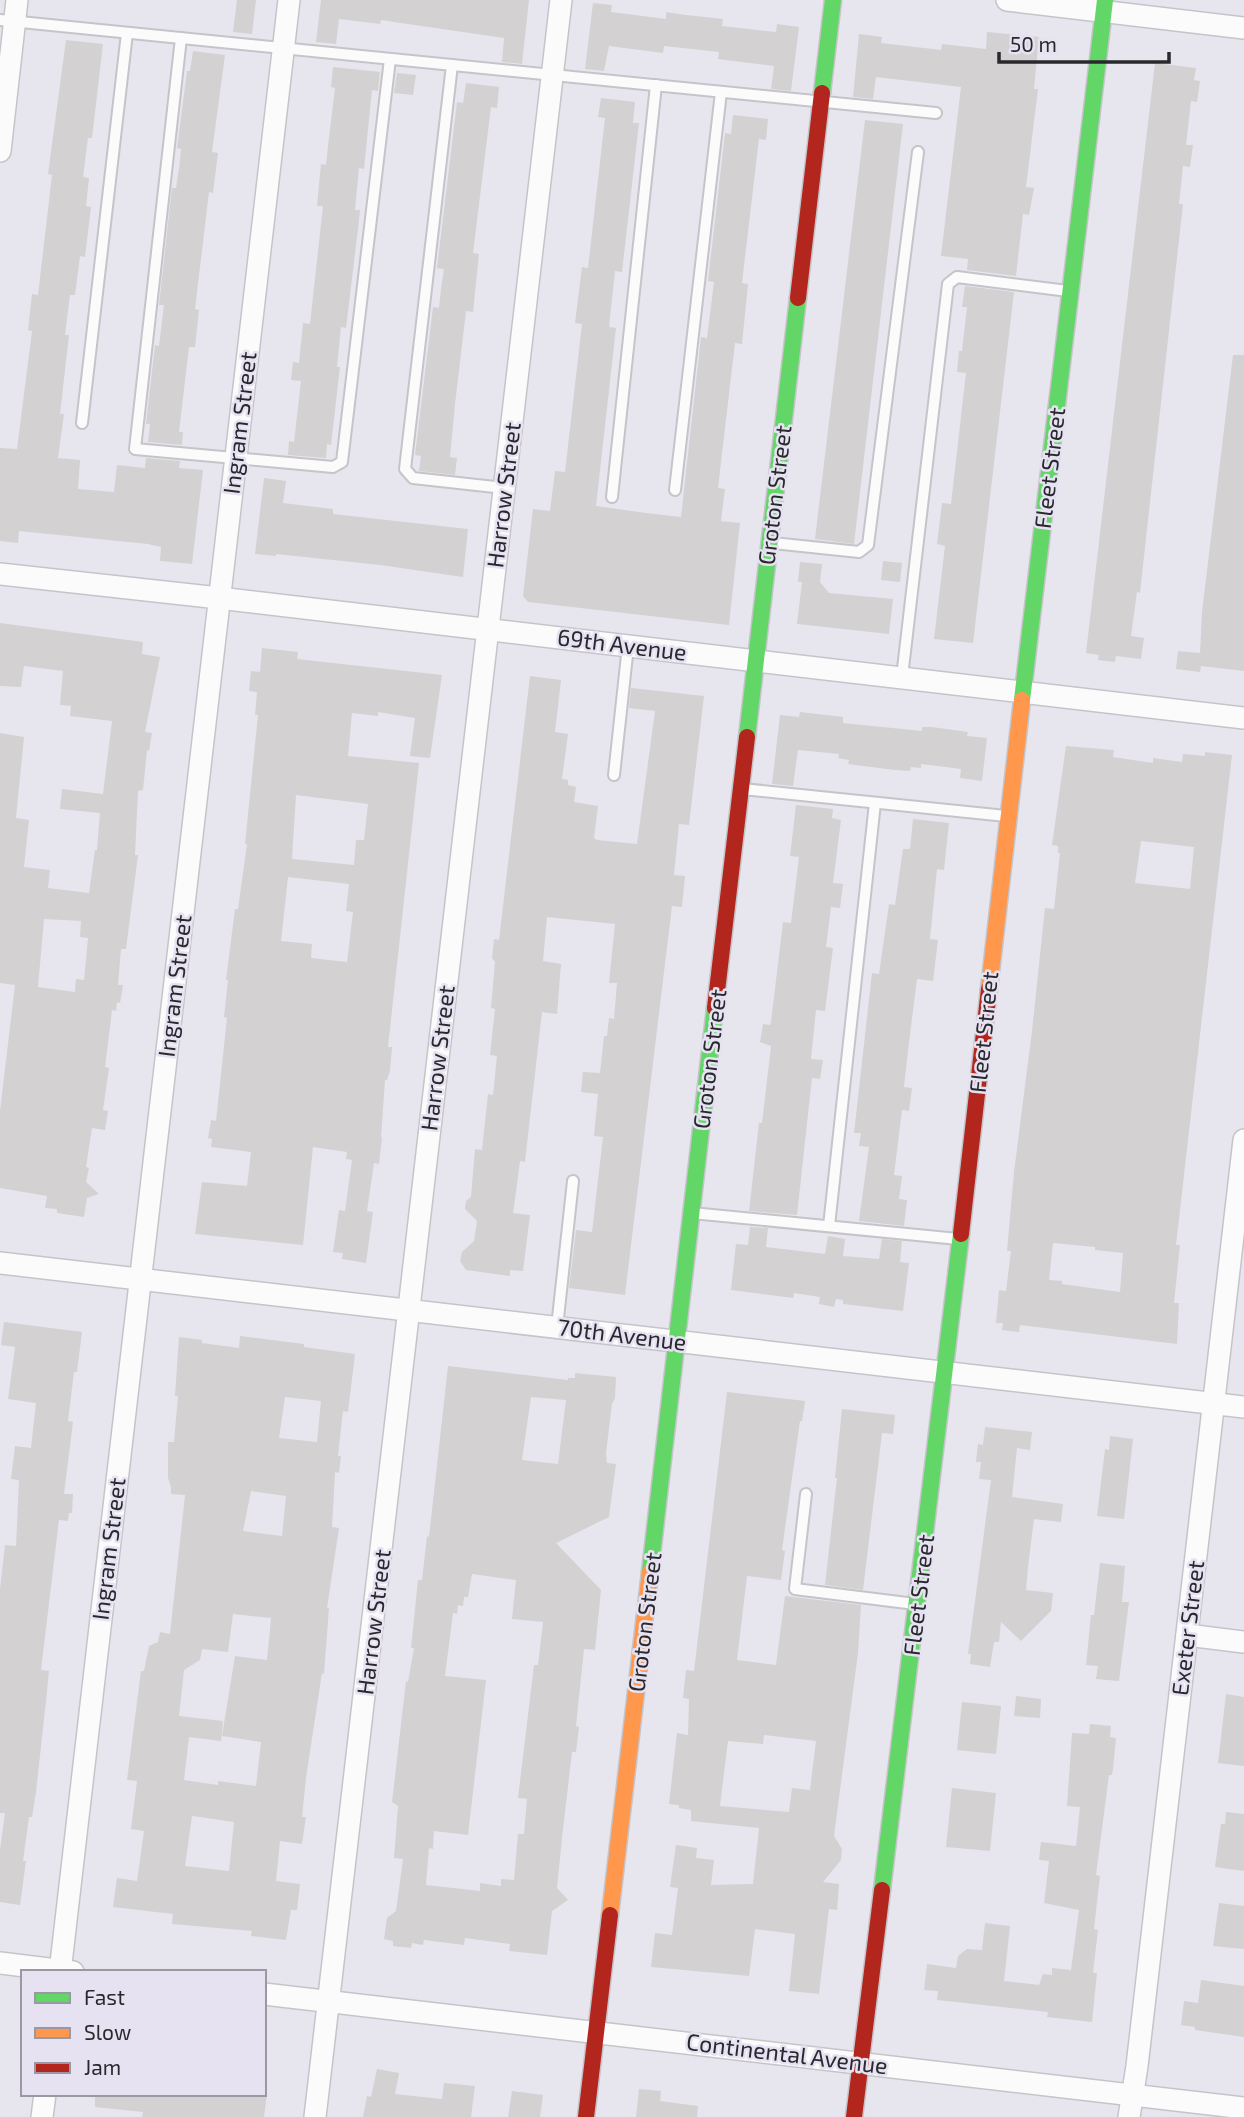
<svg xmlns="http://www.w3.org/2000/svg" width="1244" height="2117" viewBox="0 0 1244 2117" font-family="'Exo 2',sans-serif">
<rect width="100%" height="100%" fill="#e7e6ee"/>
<g fill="#d3d1d2" fill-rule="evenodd">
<polygon points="237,0 256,0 252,34 233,32"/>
<polygon points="321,0 529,0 522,64 502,62 504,38 401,23 381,20 380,24 339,19 336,44 316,42"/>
<polygon points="593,3 612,5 611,12 666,19 666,12 686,15 723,19 722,26 776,32 777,24 799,27 791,91 771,89 774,66 718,59 719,52 664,46 663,53 609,46 604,71 585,69"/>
<polygon points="987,32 1039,37 1034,89 1038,89 1026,187 1034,188 1029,215 1023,214 1016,276 967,270 968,259 941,256 961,87 876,77 873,99 853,97 859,34 882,37 881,43 941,50 942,44 986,49"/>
<polygon points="66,40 103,44 92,138 88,138 83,177 89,178 86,206 91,207 85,257 80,256 75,295 70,295 65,335 69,335 60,414 64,414 58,458 80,460 78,489 114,492 117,465 145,468 146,458 180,461 179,468 203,470 192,564 160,561 161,547 148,544 19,531 18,543 0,541 0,448 17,449 32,331 28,330 32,294 38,295 52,175 48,174"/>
<polygon points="193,51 225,55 212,152 218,153 213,193 209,192 195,309 199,310 195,347 189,347 179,432 183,432 182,445 148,442 150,424 146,424 155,345 159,346 164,305 159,305 172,188 176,188 179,169 181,149 177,148 187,71 190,71"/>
<polygon points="1155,63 1196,68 1194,80 1200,81 1197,102 1191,101 1186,145 1193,145 1190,167 1183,166 1179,204 1183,204 1154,466 1140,593 1137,592 1131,636 1144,638 1141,659 1116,656 1115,662 1098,660 1099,655 1086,653"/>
<polygon points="333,67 380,72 378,91 372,90 364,169 359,168 355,210 360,210 358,229 346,328 341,327 337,367 340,367 331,445 327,444 326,458 288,455 289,441 294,442 301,381 291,380 293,362 299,363 303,323 310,324 323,206 317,206 321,164 326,165 328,146 335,88 331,87"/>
<polygon points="397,73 416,75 413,95 394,93"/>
<polygon points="466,83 499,87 497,108 491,107 473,253 479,254 477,273 473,312 466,311 455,404 450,457 457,458 455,475 419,471 421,456 415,455 433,307 439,308 441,289 444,269 437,268 457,102 463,103"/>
<polygon points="601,98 635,102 633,123 639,123 622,272 615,271 609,327 616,328 596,506 646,513 681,517 701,337 707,338 714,282 708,281 725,133 731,134 733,115 768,119 766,140 759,139 742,283 748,284 742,344 735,343 718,488 725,489 721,521 740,523 729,625 528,602 523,596 533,509 550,511 555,471 565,472 582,324 575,323 582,267 588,268 605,118 598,117"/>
<polygon points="865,120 903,124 854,544 815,539"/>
<polygon points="965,286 1014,292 973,643 934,639 945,546 937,544 942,503 951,504 966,373 957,372 959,351 962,351 967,307 962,307"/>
<polygon points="1233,355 1244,355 1244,671 1201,666 1200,672 1176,669 1178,651 1200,653 1202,612"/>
<polygon points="264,478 286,481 283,503 333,509 333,514 468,529 463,577 380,565 276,554 276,556 255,554"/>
<polygon points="883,561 902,563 900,582 881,580"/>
<polygon points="800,562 822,564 820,582 829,593 893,599 889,634 797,624 802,582 798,582"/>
<path d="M0,623L143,642L142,654L160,657L145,732L152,733L149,751L147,750L143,790L138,791L135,855H138L126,949H121L118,985H123L120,1003L117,1002L116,1011L112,1010L105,1067L109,1068L103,1110L108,1111L105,1130L92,1128L86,1167L89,1168L86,1182L99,1194L87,1198L84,1217L57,1213V1209L45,1208L47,1196L0,1188V1111L15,985L0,983V733L24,737L16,818L29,820L24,867L50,870L48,888L89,893L95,850H97L100,813L60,809L62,789L103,794L112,721L70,716L71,706L60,705L63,671L24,666L21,687L0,686ZM44,919L81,921L80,937L88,938L84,980L76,979L75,992L38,987Z"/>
<path d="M262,648L298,652L297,659L442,675L430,758L410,756L415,718L378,712V716L352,713L348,756L419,763L388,1047H392L390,1071L387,1080H385L381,1137H382L379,1164L374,1163L367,1211L373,1212L366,1263L342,1259L343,1253L333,1252L339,1210L345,1211L352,1160L346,1159L347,1152L313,1147L303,1245L195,1234L202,1182L247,1186L251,1152L211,1147L212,1139L208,1138L211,1120L216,1121L227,1018L224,1017L228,980H226L235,909H238L247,844H245L258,715H255L257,692L249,691L251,671L260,672ZM296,795L368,804L364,840H356L354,865L292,859ZM288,877L349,884L346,911L353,912L347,962L311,958L312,944L281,941Z"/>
<polygon points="530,676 561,680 555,732 568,734 562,779 568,780 568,785 576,787 574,802 598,806 594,838 597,840 637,844 655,711 629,708 631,688 704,696 689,825 679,824 674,875 685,876 682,907 672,906 625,1295 569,1288 576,1230 592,1232 603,1137 594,1136 598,1094 581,1092 583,1072 600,1073 604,1036 607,1036 609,1018 614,1019 617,983 609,983 615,924 547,917 543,961 561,964 557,1014 542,1012 525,1162 520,1161 516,1192 513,1213 530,1215 523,1271 510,1270 510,1276 466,1270 460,1261 462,1252 474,1241 477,1221 465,1209 466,1201 471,1197 475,1149 482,1150 488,1094 493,1095 497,1056 490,1055 495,1009 491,1008 495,962 492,958 494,939 499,940"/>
<polygon points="800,712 843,717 843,723 922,731 922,727 932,727 968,732 967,736 987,738 982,781 960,778 961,769 921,764 921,768 911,767 910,771 895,770 848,764 849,760 838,758 839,754 798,750 793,786 772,784 780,715 799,717"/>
<path d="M1066,746L1114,750L1113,757L1153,763V758L1182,762L1183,754L1205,756V752L1232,755L1176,1245H1180L1174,1303H1179L1177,1344L1020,1325L1019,1332L1002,1330L1003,1323H996L999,1290L1006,1291L1011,1251H1007L1014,1172L1032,1031L1045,908L1054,909L1060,853H1058V846L1052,845ZM1141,841L1194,847L1190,889L1135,883ZM1053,1243L1095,1247V1250L1123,1253L1120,1292L1062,1284V1281L1049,1280Z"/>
<polygon points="796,805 833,809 832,818 841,820 833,883 843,884 840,908 831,907 826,947 833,948 825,1011 816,1010 811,1059 823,1060 820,1079 812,1078 797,1215 749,1211 759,1123 762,1123 771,1046 760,1042 763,1024 770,1025 771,1022 783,922 791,923 799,857 790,856"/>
<polygon points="913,819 949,823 944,870 937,869 930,939 938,940 933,981 917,979 909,1042 904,1087 912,1088 909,1111 902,1110 894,1175 902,1176 899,1199 907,1200 904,1226 859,1221 869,1147 859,1146 861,1133 854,1133 872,973 879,974 889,904 895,905 903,849 910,849"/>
<polygon points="750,1227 768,1228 766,1247 825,1254 828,1236 845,1239 843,1256 879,1259 882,1239 902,1241 900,1262 909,1263 903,1311 843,1304 843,1300 836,1299 834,1307 819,1304 820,1297 794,1293 793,1298 731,1290 736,1244 748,1245"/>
<polygon points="4,1322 82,1332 77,1372 74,1372 68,1421 73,1422 64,1494 73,1494 72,1513 69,1513 68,1521 59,1520 41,1670 49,1671 46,1701 36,1792 32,1817 29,1817 23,1861 26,1861 20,1905 0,1902 0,1850 5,1813 0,1813 0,1589 5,1545 16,1546 19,1480 11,1479 15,1446 31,1448 36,1403 8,1399 15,1347 1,1345"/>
<path d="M240,1336L304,1344V1347L355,1354L348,1412L343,1411L338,1456H341L339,1473L335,1472L332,1527L339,1528L327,1608H329L324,1674L322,1673L306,1778L302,1817H306L302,1844L280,1841L276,1881L300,1884L297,1910H291L286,1940L251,1936L252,1931L172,1924L173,1914L113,1907L117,1878L137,1881L144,1831L131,1829L137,1781L127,1780L141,1671H144L149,1646L158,1642L160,1632L170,1634L185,1495L171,1494V1487L168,1478V1442H174L178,1396H175L179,1337L202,1340V1343L239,1348ZM285,1397L321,1401L317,1442L279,1438ZM251,1491L286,1496L282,1536L243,1531ZM233,1614L271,1618L267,1660L235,1656L222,1736L261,1742L256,1786L218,1781V1785L184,1780L189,1737L221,1741L223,1721L179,1716L184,1670L200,1660L202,1649L228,1652ZM192,1816L234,1822L229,1871L185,1866Z"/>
<path d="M448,1366L568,1380V1378H575V1373L616,1377L615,1398L612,1404L606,1453L607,1463L616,1464L609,1517L556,1543L601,1590L595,1650L584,1649L576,1726L579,1727L576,1752H572L562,1838L557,1888L568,1900L552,1911L547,1955L509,1951L510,1944L465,1938L464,1945L424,1940L423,1945L412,1943L411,1948L393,1946V1941L384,1939L387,1918L396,1911L403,1859L394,1858L398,1806L392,1802L406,1681L408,1682L414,1648H411L418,1580H422L427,1536L429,1537ZM531,1397L566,1400L558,1464L522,1460ZM472,1574L516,1580L512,1619L543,1622L538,1665H534L518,1798L527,1799L524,1834H518L514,1880L501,1879V1886L480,1883V1891L426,1885L429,1848L433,1849L434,1831L468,1835L486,1680L445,1676L453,1613L457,1614L458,1605L463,1606L464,1597H468Z"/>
<path d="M727,1392L805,1401L802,1421H800L782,1550L785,1551L781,1580L747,1576L737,1660L776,1665L785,1596L861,1605L858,1653L834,1836L842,1849L841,1860L823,1882L839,1884L837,1910L829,1909L819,1994L789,1991L795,1934L755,1929L749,1976L651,1967L655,1933L672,1935L678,1888L670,1887L676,1845L697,1848L696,1858L714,1860L711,1885L753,1884L759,1828L691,1821V1810L679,1808V1805L669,1804L677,1733L688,1735L689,1699L683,1698L686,1670L694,1671ZM764,1735L816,1741L810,1790L792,1788L789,1812L720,1806L728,1741L763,1744Z"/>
<polygon points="842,1409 895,1415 893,1434 882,1433 863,1590 825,1585 837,1478 835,1478"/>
<polygon points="985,1427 1032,1432 1030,1450 1017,1448 1012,1497 1063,1504 1061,1522 1034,1519 1028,1567 1026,1590 1053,1593 1051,1611 1021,1641 1001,1622 999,1642 994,1642 990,1667 970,1664 971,1654 968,1654 991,1480 979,1479 981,1462 976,1462 978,1444 983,1445"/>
<polygon points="1110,1436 1133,1439 1124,1519 1097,1516 1105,1449 1109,1450"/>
<polygon points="1100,1563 1125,1566 1122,1602 1129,1602 1119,1681 1096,1679 1098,1666 1086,1665 1091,1615 1094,1615"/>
<polygon points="1226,1694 1244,1697 1244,1766 1218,1763"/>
<polygon points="1016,1696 1041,1699 1040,1718 1014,1716"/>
<polygon points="962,1702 1001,1706 996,1754 957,1750"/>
<polygon points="1090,1724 1111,1726 1110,1737 1116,1738 1113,1769 1112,1775 1109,1775 1096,1875 1100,1876 1094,1929 1098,1930 1093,1973 1097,1973 1092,2022 1047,2017 1048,2012 937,2000 938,1991 924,1990 927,1964 956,1968 958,1956 967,1949 982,1950 985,1923 1010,1926 1004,1981 1039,1985 1043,1974 1052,1975 1052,1968 1071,1970 1079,1910 1044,1903 1049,1861 1039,1860 1041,1842 1076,1846 1080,1807 1067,1806 1072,1733 1089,1734"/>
<polygon points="952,1788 996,1793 990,1851 946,1847"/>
<polygon points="1226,1812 1244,1814 1244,1871 1215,1867 1221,1824 1225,1824"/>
<polygon points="1219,1903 1244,1906 1244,1949 1213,1946"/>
<polygon points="1201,1980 1244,1986 1244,2037 1195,2030 1195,2027 1181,2025 1184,2001 1198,2003"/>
<polygon points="377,2069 399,2073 395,2094 442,2099 444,2083 475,2086 471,2117 363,2117 367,2096 371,2097"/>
<polygon points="639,2089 661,2091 660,2101 698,2106 697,2117 636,2117"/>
<polygon points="512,2091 543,2095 540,2117 508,2117"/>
<polygon points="95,2094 267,2094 264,2117 142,2117 143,2112 95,2107"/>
</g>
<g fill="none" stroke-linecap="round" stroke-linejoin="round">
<defs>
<g id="lane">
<polyline points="0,20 936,113"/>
<polyline points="181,38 135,449 333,467 342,462 390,59"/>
<polyline points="452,65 405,469 413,478 504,488"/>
<polyline points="82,423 127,33"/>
<polyline points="675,490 721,92"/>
<polyline points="612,497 656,85"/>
<polyline points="773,543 859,552 868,545 918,152"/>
<polyline points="902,677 948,284 957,277 1068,291"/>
<polyline points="614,775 628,646"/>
<polyline points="743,789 1006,816"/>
<polyline points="692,1213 958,1239"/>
<polyline points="829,1226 875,803"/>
<polyline points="557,1327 573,1181"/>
<polyline points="806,1494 795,1589 915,1604"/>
</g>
<g id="street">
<polyline points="1007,0 1244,28"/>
<polyline points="0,151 17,0"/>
<polyline points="0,574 219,598 1244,718"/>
<polyline points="0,1263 1244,1407"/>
<polyline points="1187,1635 1244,1642"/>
<polyline points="0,1963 73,1972"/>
<polyline points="60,1972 289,0"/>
<polyline points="264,1994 1244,2108"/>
<polyline points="42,2117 45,2094"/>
<polyline points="315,2117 561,0"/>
<polyline points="1129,2117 1137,2066 1244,1140"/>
</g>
<g id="fast">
<polyline points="822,93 833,0"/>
<polyline points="1022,700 1105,0"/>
<polyline points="747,737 798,298"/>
<polyline points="650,1572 715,1008"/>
<polyline points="882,1890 961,1234"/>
</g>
<g id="slow">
<polyline points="989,989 1022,700"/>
<polyline points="610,1915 650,1572"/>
</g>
<g id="jam">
<polyline points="798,298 822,93"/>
<polyline points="715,1008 747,737"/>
<polyline points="961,1234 989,989"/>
<polyline points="586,2117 610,1915"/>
<polyline points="854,2117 882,1890"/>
</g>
</defs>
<use href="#lane" stroke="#c5c4c9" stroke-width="14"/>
<use href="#street" stroke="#c5c4c9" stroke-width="24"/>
<use href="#fast" stroke="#c5c4c9" stroke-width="19"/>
<use href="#slow" stroke="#c5c4c9" stroke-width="19"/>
<use href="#jam" stroke="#c5c4c9" stroke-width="19"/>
<use href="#lane" stroke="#fbfbfc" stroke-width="10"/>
<use href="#street" stroke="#fbfbfc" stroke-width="21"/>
<use href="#fast" stroke="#63d668" stroke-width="16"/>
<use href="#slow" stroke="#ff974d" stroke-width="16"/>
<use href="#jam" stroke="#b3261e" stroke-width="16"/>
</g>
<g text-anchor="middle" stroke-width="5" stroke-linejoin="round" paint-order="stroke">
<g font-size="23" fill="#29282d" stroke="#e6e2f1">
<text transform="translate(240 423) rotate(-83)" y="8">Ingram Street</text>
<text transform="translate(1050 468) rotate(-83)" y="8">Fleet Street</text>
<text transform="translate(504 495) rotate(-83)" y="8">Harrow Street</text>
<text transform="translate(775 495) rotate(-83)" y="8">Groton Street</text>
<text transform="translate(622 645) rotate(7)" y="8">69th Avenue</text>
<text transform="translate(175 986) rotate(-83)" y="8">Ingram Street</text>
<text transform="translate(984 1032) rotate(-84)" y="8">Fleet Street</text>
<text transform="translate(438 1058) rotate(-83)" y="8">Harrow Street</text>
<text transform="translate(710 1059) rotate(-83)" y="8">Groton Street</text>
<text transform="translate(622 1335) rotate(7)" y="8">70th Avenue</text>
<text transform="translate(109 1549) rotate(-83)" y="8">Ingram Street</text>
<text transform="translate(919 1595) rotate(-83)" y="8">Fleet Street</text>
<text transform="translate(374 1622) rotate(-83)" y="8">Harrow Street</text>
<text transform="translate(645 1622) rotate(-83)" y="8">Groton Street</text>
<text transform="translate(1188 1628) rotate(-83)" y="8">Exeter Street</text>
<text transform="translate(787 2054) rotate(7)" y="8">Continental Avenue</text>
</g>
</g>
<rect x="21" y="1970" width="245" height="126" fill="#e6e2f1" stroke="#9a98a3" stroke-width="2"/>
<rect x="35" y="1993" width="35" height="10" fill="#63d668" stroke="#9a98a3" stroke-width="2"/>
<text x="84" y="2005" font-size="21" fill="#29282d">Fast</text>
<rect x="35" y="2028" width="35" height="10" fill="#ff974d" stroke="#9a98a3" stroke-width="2"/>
<text x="84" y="2040" font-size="21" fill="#29282d">Slow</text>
<rect x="35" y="2063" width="35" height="10" fill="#b3261e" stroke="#9a98a3" stroke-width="2"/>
<text x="84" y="2075" font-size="21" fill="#29282d">Jam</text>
<path d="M999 52v10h170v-10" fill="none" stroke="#29282d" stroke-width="3.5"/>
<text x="1010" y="52" font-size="21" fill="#29282d" stroke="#e6e2f1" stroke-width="5" paint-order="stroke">50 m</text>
</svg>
